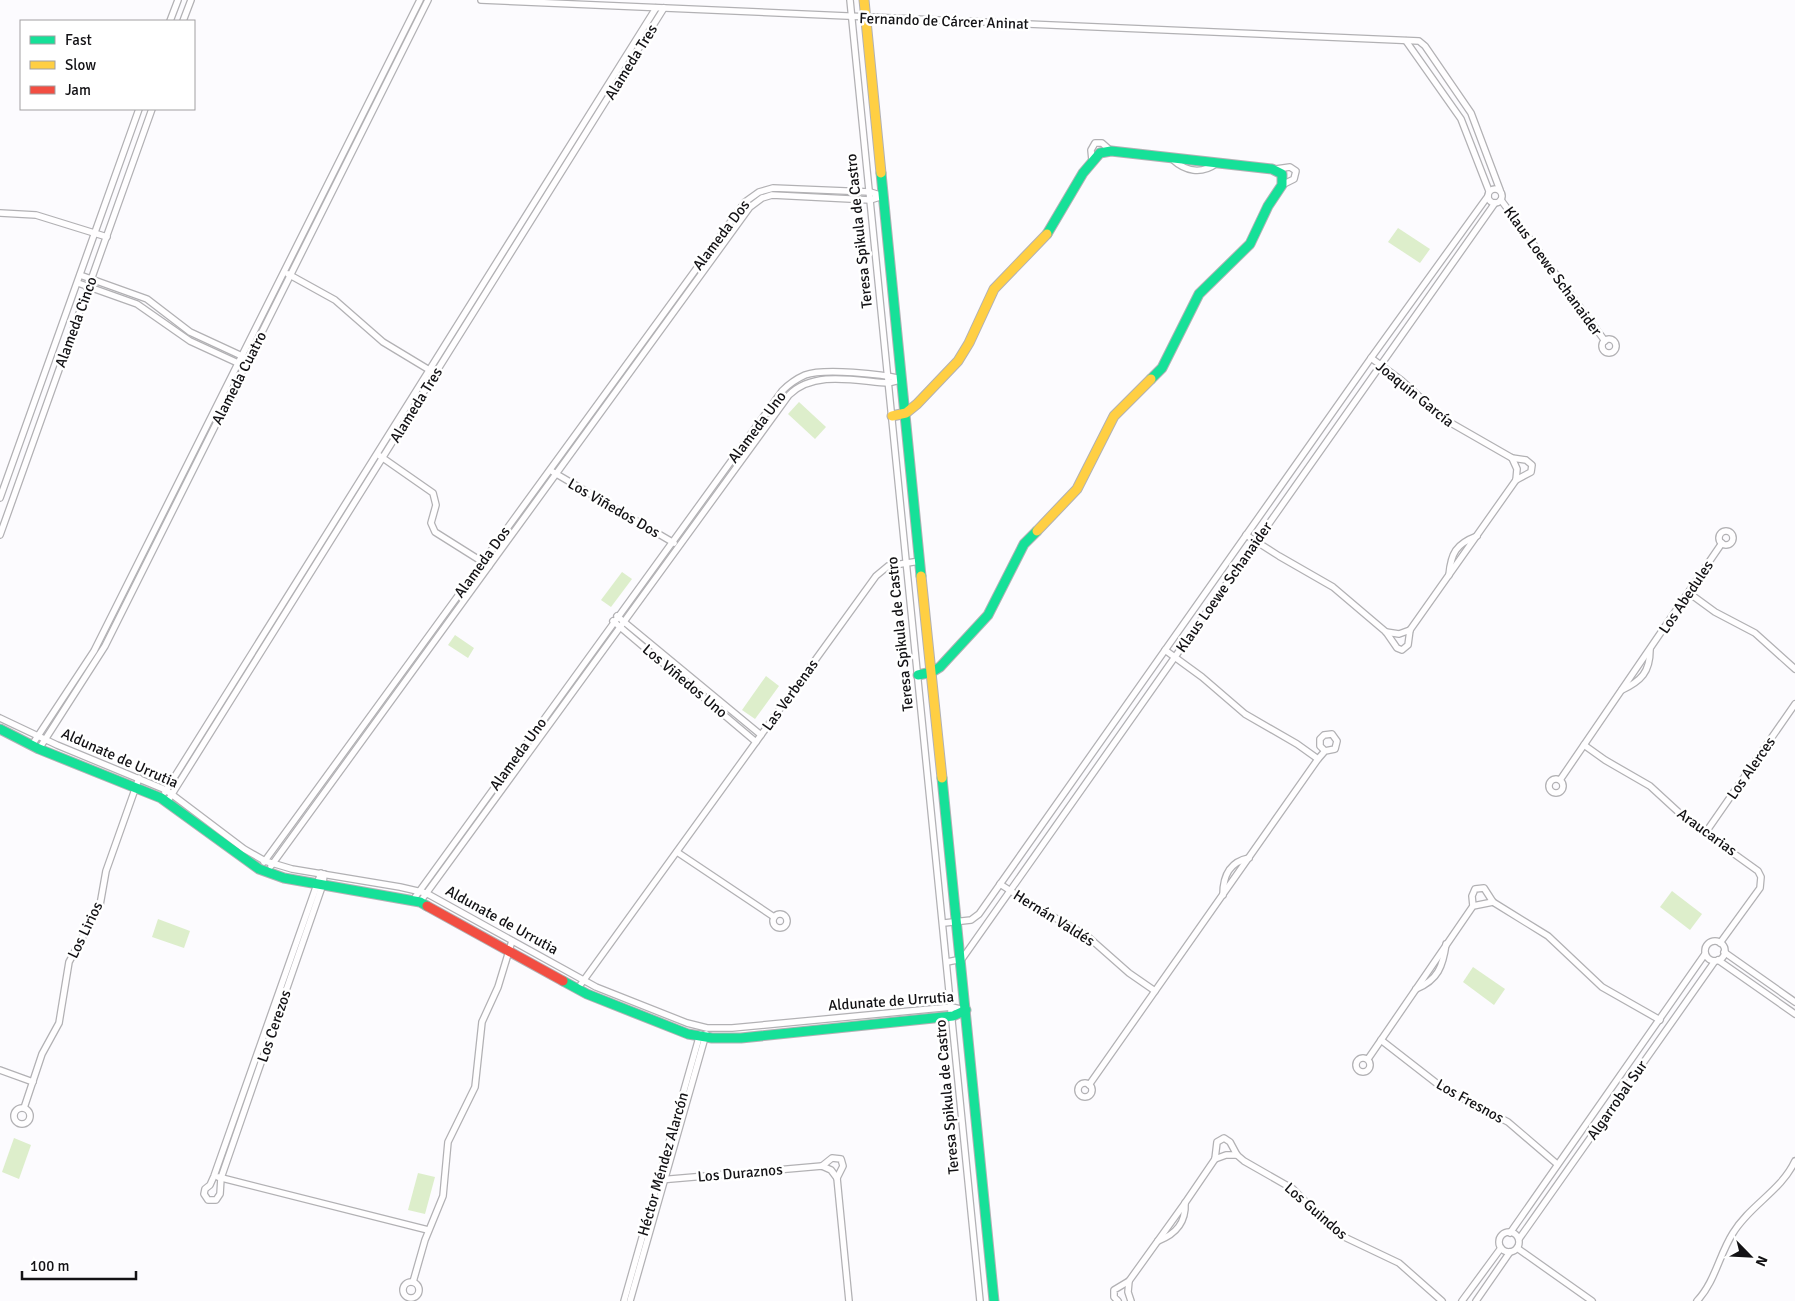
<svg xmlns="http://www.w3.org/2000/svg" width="1795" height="1301" viewBox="0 0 1795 1301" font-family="Signika,sans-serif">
<rect width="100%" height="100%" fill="#fcfbfe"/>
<g fill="#ddeecb">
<polygon points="1398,228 1430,249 1420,263 1388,242"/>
<polygon points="799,402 826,427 815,439 788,414"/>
<polygon points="622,572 632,579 611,607 601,600"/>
<polygon points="455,635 474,648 468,658 448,645"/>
<polygon points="766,676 779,686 755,719 742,710"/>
<polygon points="1672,891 1702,914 1690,930 1660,907"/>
<polygon points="158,919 190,931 184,948 152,937"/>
<polygon points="1473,967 1505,989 1494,1005 1463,982"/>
<polygon points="14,1138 31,1145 19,1179 2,1172"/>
<polygon points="418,1173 435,1177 425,1214 408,1210"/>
</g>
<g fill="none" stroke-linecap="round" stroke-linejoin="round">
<defs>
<g id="street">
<polyline points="481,0 1419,41 1425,46 1471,113 1500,190"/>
<polyline points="850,0 980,1301"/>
<polyline points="170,21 178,0"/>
<polyline points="183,21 191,0"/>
<polyline points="1406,41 1461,119 1489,191"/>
<path d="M1172,159C1185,171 1201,175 1217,163"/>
<polyline points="1092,160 1091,150 1095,143 1102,143 1111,151"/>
<polyline points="1276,169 1290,167 1296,171 1294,179 1282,185"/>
<circle cx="1495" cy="196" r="7"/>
<polyline points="1501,200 1605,341"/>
<polyline points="0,213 36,215 107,237"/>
<polyline points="288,274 335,300 383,342 431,371"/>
<polyline points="80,275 147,299 190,332 244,357"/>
<polyline points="78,283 137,304 190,341 240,364"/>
<circle cx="1609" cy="346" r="7"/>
<polyline points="1371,358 1401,380 1444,419 1512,458 1526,460 1532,465 1531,472 1516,480"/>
<polyline points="380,456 433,493 436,505 431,523 435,532 489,566"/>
<polyline points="553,472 674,543"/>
<polyline points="0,498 139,109"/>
<circle cx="1726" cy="538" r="7"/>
<polyline points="0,535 152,109"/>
<polyline points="1246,535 1279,556 1333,587 1386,632 1397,648 1402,650 1408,645 1410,630 1516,480 1517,469 1512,458"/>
<path d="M1449,575C1451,553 1456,544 1477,536"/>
<polyline points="1689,593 1715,612 1755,633 1795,669"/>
<polyline points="617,616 761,735"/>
<polyline points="613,621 756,742"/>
<polyline points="1386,632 1399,634 1410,630"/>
<polyline points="1165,650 1202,677 1245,714 1297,744 1318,759"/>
<path d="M1622,690C1641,681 1650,672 1650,650"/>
<polyline points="0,718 57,745 166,790 244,849 265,861 292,869 400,887 426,893 596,987 687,1023 707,1028 732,1028 952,1007 964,1010"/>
<polyline points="32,745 94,651 420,0"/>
<polyline points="1584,745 1605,760 1650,786 1687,820 1758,871 1761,877 1760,888 1720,943"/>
<polyline points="39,749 105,646 428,0"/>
<circle cx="1556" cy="786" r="7"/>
<polyline points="1560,780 1722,543"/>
<polyline points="165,792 656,8"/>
<polyline points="167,802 664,8"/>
<polyline points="1706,832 1795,704"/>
<polyline points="677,852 774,917"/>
<polyline points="264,862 745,202 759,192 773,188 870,192 883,196"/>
<polyline points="271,866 750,207 762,198 772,195 870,200 883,196"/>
<polyline points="321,873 214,1176 210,1185 205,1189 204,1194 208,1200 216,1200 220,1194 221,1178 323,884 324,874"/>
<polyline points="1000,884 1032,905 1086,935 1129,973 1155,991"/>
<path d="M1223,895C1223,876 1229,862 1249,858"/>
<path d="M413,900L782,391C789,384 796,379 805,375C824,368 882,374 902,379"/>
<path d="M420,902L789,395C814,370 856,381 888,383L900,380"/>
<polyline points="1473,906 1472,896 1475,889 1484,888 1493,902 1548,936 1602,987 1660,1020"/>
<circle cx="780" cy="921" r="7"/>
<polyline points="944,923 971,920 979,914 1371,358 1488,196"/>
<circle cx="1715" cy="951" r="10"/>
<polyline points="1724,952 1795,1002"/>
<polyline points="1718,960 1795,1014"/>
<polyline points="947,962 962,959 1495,203"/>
<polyline points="581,984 876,576 888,566 920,561"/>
<path d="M1416,989C1438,980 1443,966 1446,944"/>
<polyline points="1381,1040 1444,1089 1508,1122 1557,1164"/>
<circle cx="1363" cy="1065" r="7"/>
<polyline points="1368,1059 1473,906 1493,902"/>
<polyline points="0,1070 33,1082"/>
<circle cx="1085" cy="1090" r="7"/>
<polyline points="1089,1085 1318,759 1325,751 1335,749 1337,741 1332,734 1324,735 1320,739 1320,746 1325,751"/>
<circle cx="22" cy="1116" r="8"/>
<polyline points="24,1108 42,1054 59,1023 69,962 100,905 106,871 139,778"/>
<polyline points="1215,1159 1226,1155 1237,1155"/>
<polyline points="822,1166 832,1158 841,1159 843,1166 837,1178"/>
<polyline points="218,1177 428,1230"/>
<polyline points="659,1180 822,1166 831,1170 837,1178 849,1301"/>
<circle cx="1509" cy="1242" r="10"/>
<polyline points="1510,1233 1705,954"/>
<polyline points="1519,1239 1715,961"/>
<path d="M1158,1241C1176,1234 1186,1223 1185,1203"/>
<polyline points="1517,1248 1592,1301"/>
<polyline points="1129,1281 1128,1292 1131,1301"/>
<polyline points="413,1282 425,1240 443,1196 448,1142 475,1087 482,1022 498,987 512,941"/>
<circle cx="411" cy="1290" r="8"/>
<polyline points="624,1301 700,1034"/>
<polyline points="630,1301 706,1034"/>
<polyline points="1118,1301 1114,1297 1114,1290 1129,1281 1185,1203 1215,1159 1217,1142 1224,1138 1230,1142 1237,1155 1244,1161 1293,1189 1338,1234 1399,1263 1442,1301"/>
<polyline points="1462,1301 1501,1248"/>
<polyline points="1476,1301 1510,1252"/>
<path d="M1697,1301C1715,1282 1719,1255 1733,1233C1750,1205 1781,1191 1795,1161"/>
</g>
<g id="fast">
<polyline points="881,173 921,576"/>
<polyline points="1047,234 1083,173 1100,153 1111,151 1272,169 1282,174 1282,185 1268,206 1250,244 1199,294 1162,368 1151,379"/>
<polyline points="918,675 932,672 940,667 988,615 1024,544 1037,531"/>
<polyline points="0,729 39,749 161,798 259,869 284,878 420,902 427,906"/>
<polyline points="942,778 994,1301"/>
<polyline points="563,981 587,994 688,1034 712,1038 741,1038 953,1016 966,1010"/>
</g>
<g id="slow">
<polyline points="864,0 881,173"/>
<polyline points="892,416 906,413 917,404 958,361 969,343 994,289 1047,234"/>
<polyline points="1037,531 1077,489 1114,416 1151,379"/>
<polyline points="921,576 942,778"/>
</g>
<polyline id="jam" points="427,906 563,981"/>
</defs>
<use href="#street" stroke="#b2b1b4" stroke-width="8"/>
<use href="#fast" stroke="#b2b1b4" stroke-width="11"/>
<use href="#slow" stroke="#b2b1b4" stroke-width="11"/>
<use href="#jam" stroke="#b2b1b4" stroke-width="11"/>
<use href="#street" stroke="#fffeff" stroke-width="5.5"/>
<use href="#fast" stroke="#16e098" stroke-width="9"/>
<use href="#slow" stroke="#ffcf43" stroke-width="9"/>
<use href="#jam" stroke="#f24e42" stroke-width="9"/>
</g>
<g text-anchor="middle" stroke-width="5" stroke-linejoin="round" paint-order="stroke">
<g font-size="15" fill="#131215" stroke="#fff">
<text transform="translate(944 21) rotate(2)" y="5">Fernando de Cárcer Aninat</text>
<text transform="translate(631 62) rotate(-58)" y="5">Alameda Tres</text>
<text transform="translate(859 231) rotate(-96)" y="5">Teresa Spikula de Castro</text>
<text transform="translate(721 235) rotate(-53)" y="5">Alameda Dos</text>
<text transform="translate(1553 271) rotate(54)" y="5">Klaus Loewe Schanaider</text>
<text transform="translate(76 322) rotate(-70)" y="5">Alameda Cinco</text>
<text transform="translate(239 378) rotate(-63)" y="5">Alameda Cuatro</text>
<text transform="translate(1415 394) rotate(39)" y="5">Joaquín García</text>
<text transform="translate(416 405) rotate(-58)" y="5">Alameda Tres</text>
<text transform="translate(757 427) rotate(-53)" y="5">Alameda Uno</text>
<text transform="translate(614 508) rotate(30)" y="5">Los Viñedos Dos</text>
<text transform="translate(482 562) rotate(-54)" y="5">Alameda Dos</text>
<text transform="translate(1224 587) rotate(-55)" y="5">Klaus Loewe Schanaider</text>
<text transform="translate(1686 597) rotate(-56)" y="5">Los Abedules</text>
<text transform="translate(900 634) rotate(-96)" y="5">Teresa Spikula de Castro</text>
<text transform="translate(685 681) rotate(40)" y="5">Los Viñedos Uno</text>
<text transform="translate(790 695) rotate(-54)" y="5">Las Verbenas</text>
<text transform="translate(518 754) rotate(-54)" y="5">Alameda Uno</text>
<text transform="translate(120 758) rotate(24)" y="5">Aldunate de Urrutia</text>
<text transform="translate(1751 768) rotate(-55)" y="5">Los Alerces</text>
<text transform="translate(1707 832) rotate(36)" y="5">Araucarias</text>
<text transform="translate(1054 918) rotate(32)" y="5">Hernán Valdés</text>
<text transform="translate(502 920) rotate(29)" y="5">Aldunate de Urrutia</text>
<text transform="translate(85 930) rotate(-64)" y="5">Los Lirios</text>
<text transform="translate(891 1001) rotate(-4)" y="5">Aldunate de Urrutia</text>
<text transform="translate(274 1026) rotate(-71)" y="5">Los Cerezos</text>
<text transform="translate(947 1097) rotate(-95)" y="5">Teresa Spikula de Castro</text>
<text transform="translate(1617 1100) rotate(-55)" y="5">Algarrobal Sur</text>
<text transform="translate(1470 1101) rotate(29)" y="5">Los Fresnos</text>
<text transform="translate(663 1164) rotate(-74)" y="5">Héctor Méndez Alarcón</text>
<text transform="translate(740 1173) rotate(-5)" y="5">Los Duraznos</text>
<text transform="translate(1316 1211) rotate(41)" y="5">Los Guindos</text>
</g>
</g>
<rect x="20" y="20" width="175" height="90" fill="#ffffff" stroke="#a1a0a1"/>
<rect x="30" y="36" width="25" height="8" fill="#16e098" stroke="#a1a0a1"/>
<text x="65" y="45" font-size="15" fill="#131215">Fast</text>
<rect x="30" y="61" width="25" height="8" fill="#ffcf43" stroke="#a1a0a1"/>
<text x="65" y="70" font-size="15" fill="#131215">Slow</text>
<rect x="30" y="86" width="25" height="8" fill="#f24e42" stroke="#a1a0a1"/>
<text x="65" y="95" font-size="15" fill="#131215">Jam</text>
<g transform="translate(1750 1256) rotate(114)" stroke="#ffffff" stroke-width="4" paint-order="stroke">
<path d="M0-4L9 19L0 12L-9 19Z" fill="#131215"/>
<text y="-8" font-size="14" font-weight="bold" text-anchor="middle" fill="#131215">N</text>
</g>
<path d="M22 1271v8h114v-8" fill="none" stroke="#131215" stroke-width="2.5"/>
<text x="30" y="1271" font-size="15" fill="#131215" stroke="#ffffff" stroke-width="4" paint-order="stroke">100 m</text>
</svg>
